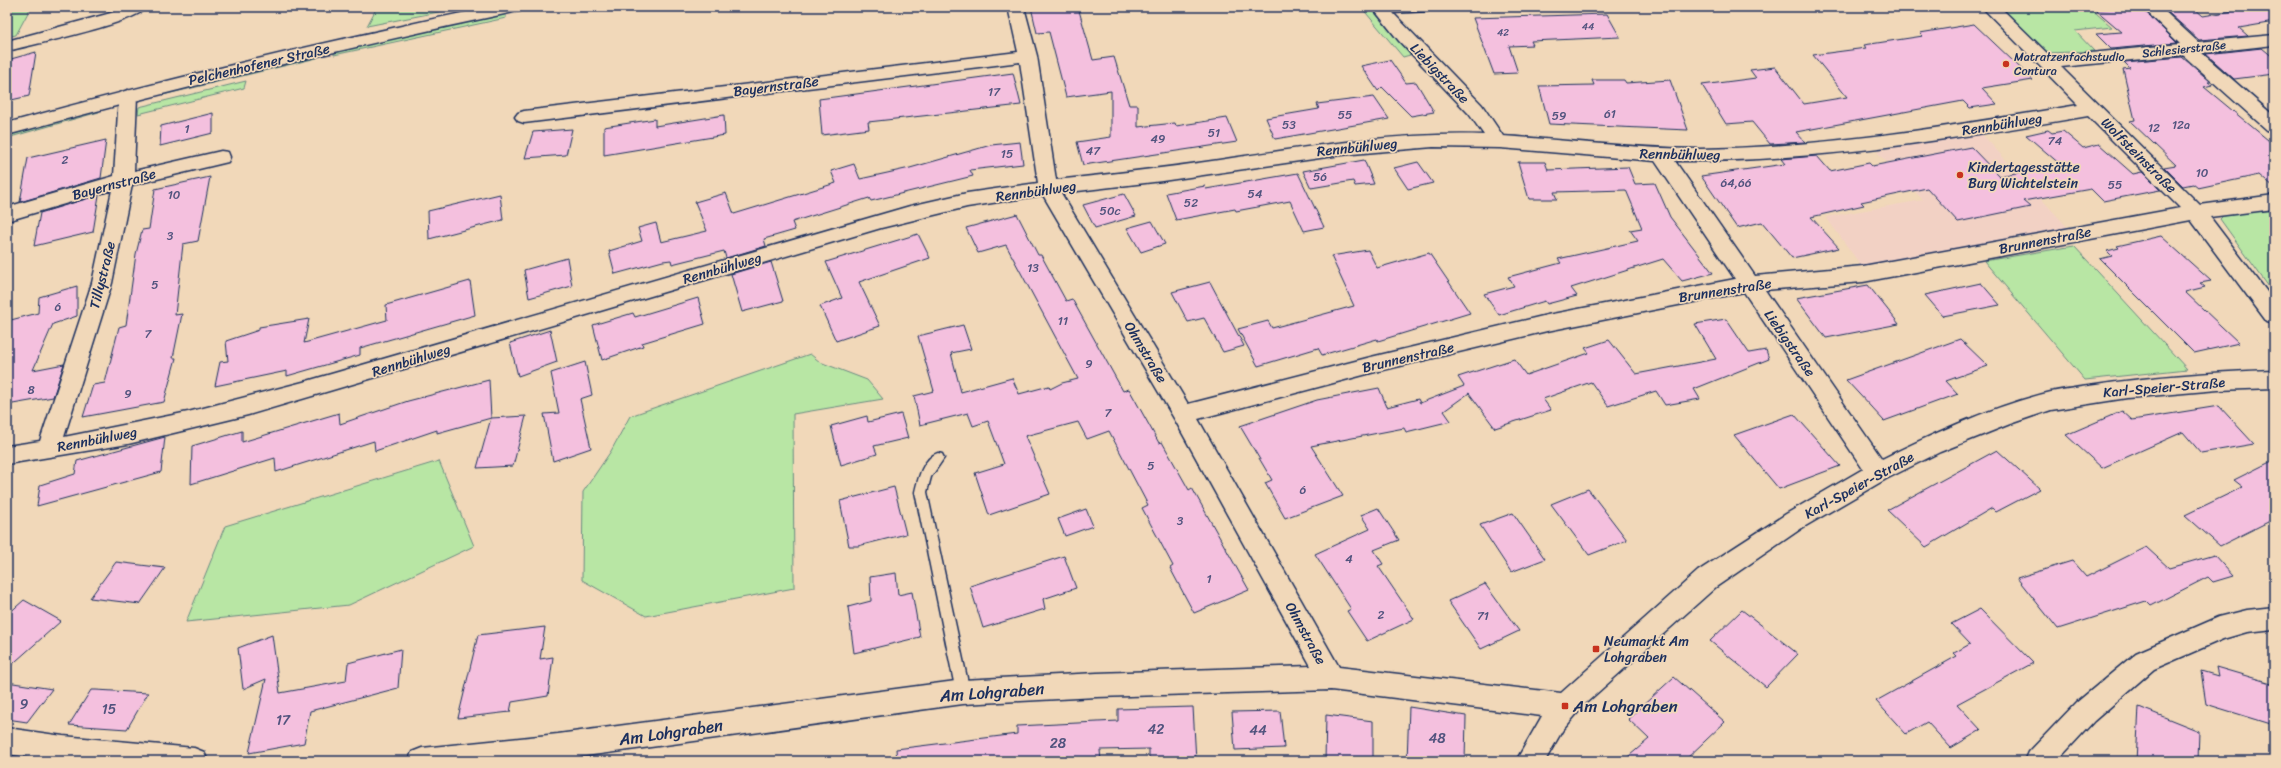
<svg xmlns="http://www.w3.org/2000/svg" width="2281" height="768" viewBox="0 0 2281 768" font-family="Sriracha,sans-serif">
<rect width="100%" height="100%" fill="#f1d8b9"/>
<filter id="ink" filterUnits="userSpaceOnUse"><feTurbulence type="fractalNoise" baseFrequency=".025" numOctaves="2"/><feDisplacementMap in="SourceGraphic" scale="8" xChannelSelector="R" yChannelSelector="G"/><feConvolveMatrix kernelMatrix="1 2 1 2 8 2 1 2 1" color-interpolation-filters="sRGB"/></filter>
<g filter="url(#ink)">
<polygon fill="#f2d1c4" points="1980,132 2069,229 1862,267 1826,217 1923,200 1876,151"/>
<g fill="#b8e6a4" stroke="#6a8a81">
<polygon points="7,7 31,7 16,35 7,37"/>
<polygon points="377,7 464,7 367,26"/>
<polygon points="1361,7 1370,7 1410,55 1403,57"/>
<polygon points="1997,7 2013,7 2016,9 2032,7 2089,7 2112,27 2075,31 2094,51 2048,53"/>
<polygon points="506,14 506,18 334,55 334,51"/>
<polygon points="317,55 317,58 163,95 163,92"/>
<polygon points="246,81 244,88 138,114 139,107"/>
<polygon points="99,109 99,112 7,138 7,134"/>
<polygon points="2272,209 2274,211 2274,294 2220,219 2223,216"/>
<polygon points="2074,246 2187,369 2085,380 1984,261"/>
<polygon points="810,354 820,362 867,380 883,399 793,414 794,588 646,616 582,580 583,492 611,451 630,416"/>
<polygon points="439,461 474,546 349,605 186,622 225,526"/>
</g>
<g fill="#f4c0de" stroke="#1b2f5e">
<polygon points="1031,7 1078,7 1093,60 1114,57 1129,105 1138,105 1138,127 1175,123 1176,126 1227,118 1237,142 1083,165 1077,142 1111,137 1111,91 1066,97 1049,32 1037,33"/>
<polygon points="2124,7 2141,7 2177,43 2111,49 2096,34 2122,32 2096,10"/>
<polygon points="2162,7 2193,7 2203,16 2257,7 2274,7 2274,22 2239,28 2248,36 2199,40"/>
<polygon points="1607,14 1620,37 1531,41 1533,45 1509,46 1518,73 1494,74 1473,18"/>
<polygon points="1974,24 2033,80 1982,88 1997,104 1970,108 1963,101 1796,132 1805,142 1770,144 1752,122 1726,124 1702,85 1756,78 1750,70 1775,67 1804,104 1847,97 1813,55 1866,48 1864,45 1923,36 1920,33"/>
<polygon points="2262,48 2274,58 2274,74 2234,79 2206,54"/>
<polygon points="36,52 29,96 7,101 7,82 10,81 11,59"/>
<polygon points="2182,57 2211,82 2208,82 2212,85 2204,87 2274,145 2274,188 2259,175 2198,188 2193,184 2183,186 2164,167 2176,165 2130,121 2135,120 2123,69 2130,68 2124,62"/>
<polygon points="1390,60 1406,83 1416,82 1434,112 1411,116 1382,87 1378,91 1361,66"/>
<polygon points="1013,73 1021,105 868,122 869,129 822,135 819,99"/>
<polygon points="1592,80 1624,80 1626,83 1670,80 1688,130 1549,124 1539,86 1594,85"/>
<polygon points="1374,97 1389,119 1275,139 1266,118 1319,109 1317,104"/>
<polygon points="213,113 213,133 160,146 161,126"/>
<polygon points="724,115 725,135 604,155 604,127 655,119 655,126"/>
<polygon points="572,129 566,155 525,158 533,132"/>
<polygon points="2048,130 2052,133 2063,131 2083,148 2099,144 2133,174 2142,172 2160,190 2103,201 2091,189 2023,201 2030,207 1958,222 1927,188 1861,202 1864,205 1811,217 1839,248 1792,258 1762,222 1737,228 1701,176 1785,164 1781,159 1817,156 1830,171 1869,163 1872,166 1971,147 1999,176 2061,165 2026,135"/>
<polygon points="106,140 101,178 20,202 28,158"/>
<polygon points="1020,142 1023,164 970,170 973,176 871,201 869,198 792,222 795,230 764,239 766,246 726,258 724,251 672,264 671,260 663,261 615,274 609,251 642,241 638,228 656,223 661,242 707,231 695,202 726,193 734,214 836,183 831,171 854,164 860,179 910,168 991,145"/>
<polygon points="1364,160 1374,184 1355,186 1353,181 1311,188 1303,171"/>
<polygon points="1418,162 1433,183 1408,189 1394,168"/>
<polygon points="1518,162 1545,162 1548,170 1628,167 1635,184 1655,183 1670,217 1713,273 1682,281 1663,259 1571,288 1577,296 1547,304 1545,301 1499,315 1484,294 1514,286 1508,277 1561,263 1558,259 1638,241 1630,230 1642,228 1626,190 1554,192 1557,199 1529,199"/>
<polygon points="1298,173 1324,227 1304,231 1290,201 1236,211 1235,209 1176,220 1166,193 1205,186 1206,189"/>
<polygon points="210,177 198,241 183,244 175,315 182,314 173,358 176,358 164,402 83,417 93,385 105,383 119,327 126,325 136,254 142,230 149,229 155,189"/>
<polygon points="500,194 503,220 429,239 428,211"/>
<polygon points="1124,194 1136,216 1095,228 1083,205"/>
<polygon points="99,195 93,232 34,246 40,213"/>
<polygon points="1017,214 1038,255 1041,255 1066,301 1072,299 1123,391 1129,389 1159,443 1162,442 1189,490 1192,488 1249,590 1194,613 1170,568 1173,566 1142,508 1148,505 1109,431 1087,439 1078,422 1025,436 1050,494 989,515 975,473 1004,464 988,421 973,426 968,413 920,425 914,396 934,391 918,336 963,325 971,349 951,353 961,392 1012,378 1019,394 1049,386 1050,389 1062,383 1078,379 1006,245 978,253 966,228"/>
<polygon points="1152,221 1165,244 1141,252 1127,228"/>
<polygon points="918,234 930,258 859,282 880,326 836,341 820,306 842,298 826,262"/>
<polygon points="2161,236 2211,281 2200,283 2205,287 2185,292 2239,343 2194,353 2100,259 2112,256 2107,251 2119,248 2117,246"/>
<polygon points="1368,250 1377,268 1429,253 1470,313 1378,341 1377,339 1322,355 1318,348 1258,366 1238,329 1268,321 1272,328 1354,306 1331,256"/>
<polygon points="567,258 572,286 529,298 524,270"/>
<polygon points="771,262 783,301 742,312 731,274"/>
<polygon points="470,281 475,315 360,348 360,355 287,376 287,371 215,386 220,362 228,361 226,341 259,330 259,327 309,319 304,343 387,320 386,305"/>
<polygon points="1210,282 1244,346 1223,352 1204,318 1188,322 1172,292"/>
<polygon points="1981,283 2000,305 1943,316 1925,295"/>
<polygon points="1868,285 1899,324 1826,338 1796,298"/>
<polygon points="77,286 77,316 53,324 33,370 64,364 53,397 7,405 7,321 38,313 39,297"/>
<polygon points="698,298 705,324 642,343 643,346 602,360 593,325 633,313 635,317"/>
<polygon points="1726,319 1749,353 1766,350 1769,359 1694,389 1700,399 1665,405 1656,391 1608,406 1591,382 1543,399 1551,410 1495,428 1469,393 1444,411 1451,421 1406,432 1404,428 1311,446 1343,496 1285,518 1265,483 1272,480 1240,426 1317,400 1379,388 1387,407 1418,399 1420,403 1464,386 1458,377 1514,359 1526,375 1589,353 1585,348 1609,340 1636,374 1716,359 1695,324"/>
<polygon points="550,330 557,362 518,376 510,343"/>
<polygon points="1960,339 1988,366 1946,381 1958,394 1884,421 1846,380"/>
<polygon points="585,362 592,395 580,399 591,448 553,461 544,414 559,413 551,373"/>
<polygon points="489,380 491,418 437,433 437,430 375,451 374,441 276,472 275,458 191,484 192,446 242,431 242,442 339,413 340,424 408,401"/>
<polygon points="2219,406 2254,444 2201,453 2183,432 2102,468 2066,435 2122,411 2132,420"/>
<polygon points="901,414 908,438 874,446 877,454 841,465 831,426 867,416 868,422"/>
<polygon points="1794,414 1840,466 1779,489 1734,435"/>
<polygon points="526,416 513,466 477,468 491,418"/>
<polygon points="165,437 161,472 37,506 40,485 75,474 77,461"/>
<polygon points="1997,450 2040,489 1996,512 1992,508 1926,547 1887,510"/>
<polygon points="2274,460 2274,519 2220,546 2185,515 2243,487 2234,480"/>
<polygon points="894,487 906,534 858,546 849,546 840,501"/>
<polygon points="1588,489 1627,540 1589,555 1551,504"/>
<polygon points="1378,508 1399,540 1374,550 1383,564 1378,566 1414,619 1367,641 1347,611 1351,609 1315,554 1370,529 1361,515"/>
<polygon points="1086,509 1093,526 1065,536 1058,519"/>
<polygon points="1513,513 1545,559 1511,572 1480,525"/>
<polygon points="2146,547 2169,568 2214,555 2233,576 2213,582 2208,577 2151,606 2146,601 2058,629 2017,578 2072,561 2086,577"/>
<polygon points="1064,556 1076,588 1043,599 1045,609 983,628 970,586"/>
<polygon points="116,562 165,568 140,604 90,598"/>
<polygon points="896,573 898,595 912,592 920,637 854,653 848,607 871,601 870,577"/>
<polygon points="1485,584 1519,631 1481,649 1448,601"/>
<polygon points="24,600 61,621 7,669 7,615"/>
<polygon points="1980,609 2033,663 1957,704 1981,730 1951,748 1927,722 1906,734 1876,701 1957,656 1954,653 1970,644 1951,624"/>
<polygon points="1742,610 1798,654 1766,687 1710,641"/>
<polygon points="545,627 540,659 553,657 548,696 512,702 510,712 458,718 478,635"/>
<polygon points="272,635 280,693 346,681 348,663 401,649 398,688 310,711 304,743 249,753 266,679 243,689 238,648"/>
<polygon points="2216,667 2274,684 2274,725 2206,704 2201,671 2218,676"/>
<polygon points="1674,677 1725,722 1684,761 1623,761 1649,739 1628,719"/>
<polygon points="7,682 52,689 27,722 7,719"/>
<polygon points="91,690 96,690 148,693 127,729 69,725"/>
<polygon points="1193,707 1196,761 1149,761 1149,749 1100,750 1101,761 897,761 896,749 1017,734 1017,726 1118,721 1118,709"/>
<polygon points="1409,707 1466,716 1465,761 1407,761"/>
<polygon points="2139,707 2199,731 2198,761 2136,761"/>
<polygon points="1280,711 1284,748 1235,750 1232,712"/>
<polygon points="1326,715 1373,721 1373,761 1325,761"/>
</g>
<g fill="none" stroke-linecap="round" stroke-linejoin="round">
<defs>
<path id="service" d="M938,453L942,454L944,458L931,477L927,492L970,692L968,697L963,699L958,697L956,692L915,492C918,479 923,458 938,453Z"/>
<g id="minor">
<path d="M125,7H147C137,23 31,45 7,51V41L111,13Z"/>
<path d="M1008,7H1024L1037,56L1056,180C1111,174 1165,168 1219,160C1307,147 1395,132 1484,135L1469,114L1399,41L1372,7H1430L1428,11L1393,13L1482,105L1503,136C1569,140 1634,149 1700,149C1827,147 1953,126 2078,105L1982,7H2000L2051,57L2180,44L2142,7H2160L2198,42L2274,35V45L2202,53L2274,116V132L2267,130L2183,55L2061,67L2200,205L2274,195V209L2210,217L2274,301V324L2267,322L2191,220L1863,282L1765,290L1882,459C1935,433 1993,406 2051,392C2065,389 2081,387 2096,385C2155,376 2214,372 2274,370V388L2218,390L2127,398L2051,410L2010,424L1940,452L1886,479L1802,528L1716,587L1586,703L1562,731L1545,761H1516L1542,716L1331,690L1097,697L963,704L549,761H408L412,752L422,748L558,734L963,680L1097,673L1311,666L1175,420L1043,195L967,207L881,228L248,415L128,444L7,464V446L40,441L92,283L112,190L7,221V207L114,176L119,96L122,92L128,90L134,92L137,96L134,171L221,151L228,152L230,157L228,162L132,185L112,283L64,437L188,412L307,381L910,206L967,193L1038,183L1020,62L524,123L518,121L515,117L518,113L524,111L1018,52ZM2088,116L2180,208L1863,266L1755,276L1675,161C1814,162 1952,139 2088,116ZM1433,147L1500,148L1655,161L1735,279L1547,315L1371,357L1188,404L1061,193L1162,181L1341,155ZM1744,292L1863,469L1786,514L1698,571L1561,693L1339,667L1198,419L1371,373L1547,331Z"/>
<polygon points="2274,607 2274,629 2247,632 2223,639 2154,669 2094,721 2057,761 2025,761 2029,752 2076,703 2136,653 2219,617 2247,610"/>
<polygon points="7,728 63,736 194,748 204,752 208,761 55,761 7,754"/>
</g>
<path id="secondary" d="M490,7H522L520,11L514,12C344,48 175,89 7,135V123C167,79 328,41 490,7Z"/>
</defs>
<use href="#service" stroke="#1b2f5e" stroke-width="3"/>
<use href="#minor" stroke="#1b2f5e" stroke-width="3"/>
<use href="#secondary" stroke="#1b2f5e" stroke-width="3"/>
<use href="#service" fill="#f1d8b9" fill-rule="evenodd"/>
<use href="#minor" fill="#f1d8b9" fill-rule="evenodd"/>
<use href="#secondary" fill="#f1d8b9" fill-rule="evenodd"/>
</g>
</g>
<g fill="#c8321e" stroke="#f1d8b9" stroke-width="1.5">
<circle cx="2006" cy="64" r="4"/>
<circle cx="1960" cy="175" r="4"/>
<rect x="1592" y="645" width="8" height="8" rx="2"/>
<rect x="1561" y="702" width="8" height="8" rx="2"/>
</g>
<g text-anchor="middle" stroke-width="3.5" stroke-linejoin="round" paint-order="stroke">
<g font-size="10" fill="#51537e">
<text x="1588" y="30">44</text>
<text x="1503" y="36">42</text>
</g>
<g font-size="12" fill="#1b2f5e" stroke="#f1d8b9">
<text transform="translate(2184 49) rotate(-6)" y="4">Schlesierstraße</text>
</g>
<g font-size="12" fill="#1b2f5e" stroke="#f1d8b9" text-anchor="start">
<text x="2014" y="61">Matratzenfachstudio<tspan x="2014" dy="14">Contura</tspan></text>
</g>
<g font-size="12" fill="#51537e">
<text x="994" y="96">17</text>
<text x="1610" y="118">61</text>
<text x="1345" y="119">55</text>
<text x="1559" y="120">59</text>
<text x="1289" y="129">53</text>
<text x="2181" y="129">12a</text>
<text x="2154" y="132">12</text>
<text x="187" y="133">1</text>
<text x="1214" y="137">51</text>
<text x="1158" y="143">49</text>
<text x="2055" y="145">74</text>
<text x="1093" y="155">47</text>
<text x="1007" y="158">15</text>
<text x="65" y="164">2</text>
<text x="2202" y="177">10</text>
<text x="1320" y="181">56</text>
<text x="1736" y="187">64,66</text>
<text x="2115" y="189">55</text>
<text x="1255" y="198">54</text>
<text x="174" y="199">10</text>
<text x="1191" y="207">52</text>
<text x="1110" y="215">50c</text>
<text x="170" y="240">3</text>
<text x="1033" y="272">13</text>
<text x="155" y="289">5</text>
<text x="58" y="311">6</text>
<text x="1063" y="325">11</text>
<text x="148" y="338">7</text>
<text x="1089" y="368">9</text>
<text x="31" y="394">8</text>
<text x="128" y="398">9</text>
<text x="1108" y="417">7</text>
<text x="1151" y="470">5</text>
<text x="1303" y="494">6</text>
<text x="1180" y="525">3</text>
<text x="1349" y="563">4</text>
<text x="1209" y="583">1</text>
<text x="1381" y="619">2</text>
<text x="1483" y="620">71</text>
</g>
<g font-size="14" fill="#1b2f5e" stroke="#f1d8b9">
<text transform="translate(259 64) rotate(-13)" y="5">Pelchenhofener Straße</text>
<text transform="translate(1440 73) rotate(46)" y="5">Liebigstraße</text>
<text transform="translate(776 86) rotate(-7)" y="5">Bayernstraße</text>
<text transform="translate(2002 124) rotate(-9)" y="5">Rennbühlweg</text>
<text transform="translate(1357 147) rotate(-6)" y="5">Rennbühlweg</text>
<text transform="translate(1680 154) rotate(1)" y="5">Rennbühlweg</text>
<text transform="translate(2139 155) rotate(45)" y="5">Wolfsteinstraße</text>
<text transform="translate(114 184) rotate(-15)" y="5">Bayernstraße</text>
<text transform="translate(1036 191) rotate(-8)" y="5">Rennbühlweg</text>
<text transform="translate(2045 240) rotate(-11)" y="5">Brunnenstraße</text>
<text transform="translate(722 268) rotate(-16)" y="5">Rennbühlweg</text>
<text transform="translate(102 275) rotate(-76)" y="5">Tillystraße</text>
<text transform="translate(1725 290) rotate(-9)" y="5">Brunnenstraße</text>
<text transform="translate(1790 343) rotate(55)" y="5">Liebigstraße</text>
<text transform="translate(1146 352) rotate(59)" y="5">Ohmstraße</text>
<text transform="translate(1408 357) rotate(-13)" y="5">Brunnenstraße</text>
<text transform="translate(411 360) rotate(-17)" y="5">Rennbühlweg</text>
<text transform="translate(2164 387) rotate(-5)" y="5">Karl-Speier-Straße</text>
<text transform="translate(97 439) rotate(-11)" y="5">Rennbühlweg</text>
<text transform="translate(1859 485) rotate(-29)" y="5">Karl-Speier-Straße</text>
<text transform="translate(1306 633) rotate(61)" y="5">Ohmstraße</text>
</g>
<g font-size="14" fill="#1b2f5e" stroke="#f1d8b9" text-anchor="start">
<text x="1968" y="172">Kindertagesstätte<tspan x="1968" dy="16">Burg Wichtelstein</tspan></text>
<text x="1604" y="646">Neumarkt Am<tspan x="1604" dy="16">Lohgraben</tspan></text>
</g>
<g font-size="14" fill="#51537e">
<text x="24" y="709">9</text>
<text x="109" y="714">15</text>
<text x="283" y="725">17</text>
<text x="1156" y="734">42</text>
<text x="1258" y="735">44</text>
<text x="1437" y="743">48</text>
<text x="1058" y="748">28</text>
</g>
<g font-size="17" fill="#1b2f5e" stroke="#f1d8b9">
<text transform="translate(992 692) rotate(-4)" y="6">Am Lohgraben</text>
<text transform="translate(671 732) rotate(-8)" y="6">Am Lohgraben</text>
</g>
<g font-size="17" fill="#1b2f5e" stroke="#f1d8b9" text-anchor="start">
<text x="1573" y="712">Am Lohgraben</text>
</g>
</g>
<rect width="2281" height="768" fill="none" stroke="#f1d8b9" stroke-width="24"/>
<rect x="12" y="12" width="2257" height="744" fill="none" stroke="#1b2f5e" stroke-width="1.5" filter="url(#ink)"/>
</svg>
